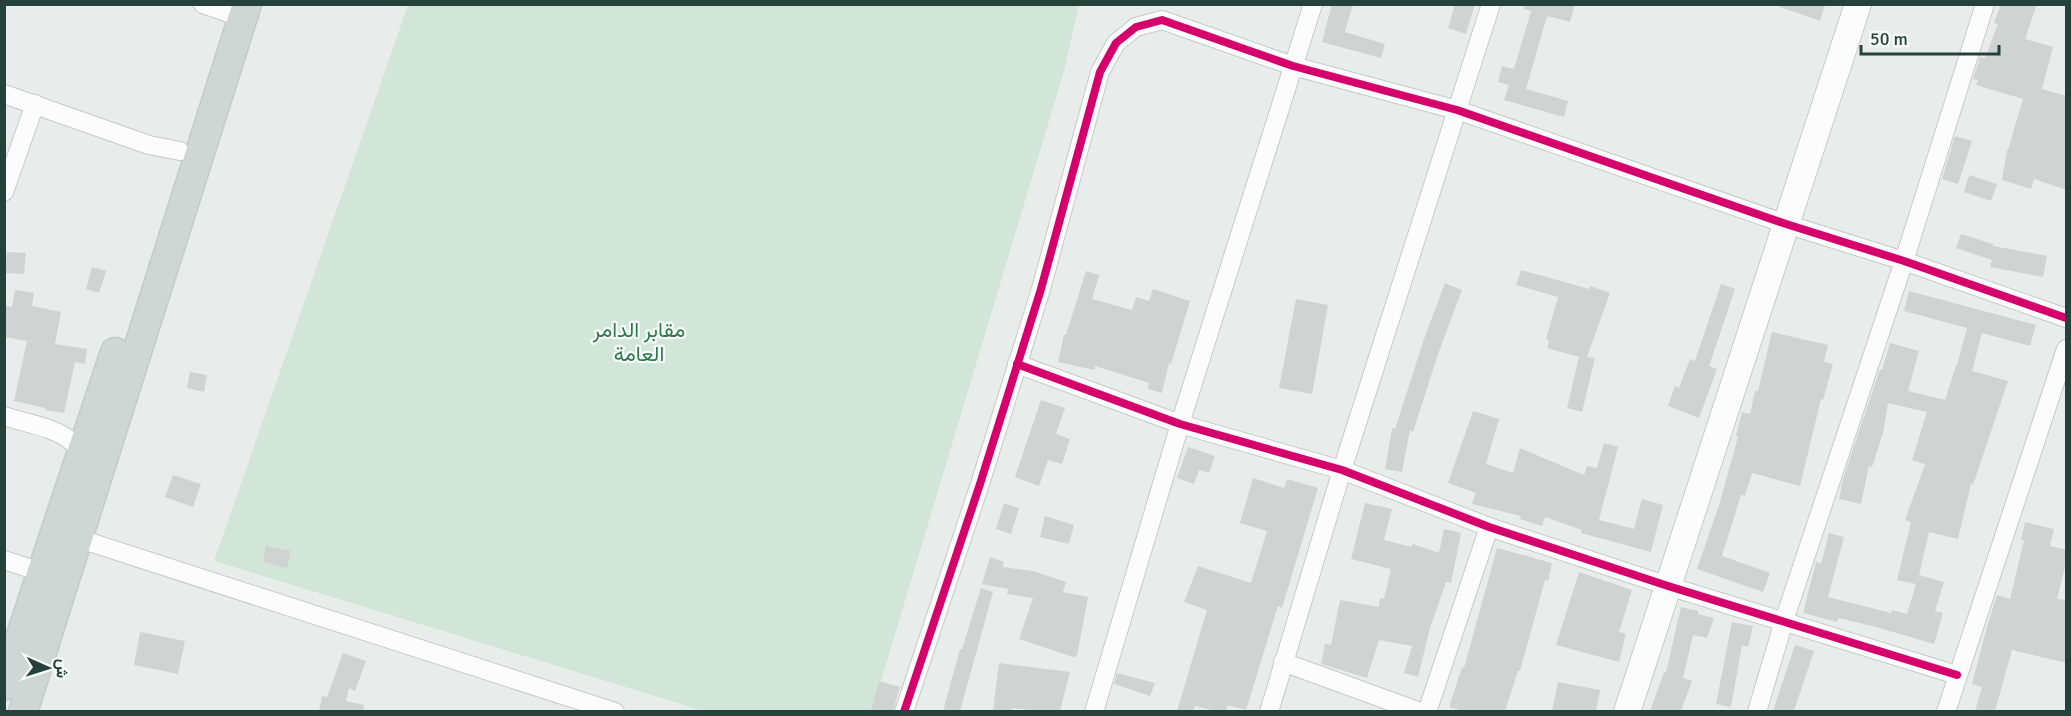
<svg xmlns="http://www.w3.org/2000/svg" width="2071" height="716" viewBox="0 0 2071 716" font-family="Signika,Vazirmatn,sans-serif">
<rect width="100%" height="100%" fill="#e8edeb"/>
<polygon fill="#d1e6d8" points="408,5 1079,5 1064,71 872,711 704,711 214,561"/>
<g fill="#cfd4d2">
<polygon points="1332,4 1353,4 1345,32 1385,44 1381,58 1322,42"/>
<polygon points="1455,4 1475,4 1466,34 1448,28"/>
<polygon points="1524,4 1575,4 1570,22 1547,16 1526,89 1568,101 1564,117 1504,100 1509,85 1498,82 1502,66 1514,69 1531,11 1524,9"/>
<polygon points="1780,4 1825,4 1820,21 1780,7"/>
<polygon points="2001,4 2037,4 2025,39 2053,47 2042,89 2067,96 2067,190 2034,179 2031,189 2002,180 2007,149 2008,150 2023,99 1976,85 1978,80 1973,79 1980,57 1985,58 1998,24 1994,23"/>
<polygon points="1955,136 1972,141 1958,184 1942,179"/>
<polygon points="1969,175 1997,184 1991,201 1964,192"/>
<polygon points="1961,234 1993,244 1993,246 2047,256 2043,277 1990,267 1992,260 1956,248"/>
<polygon points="7,252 26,253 24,274 5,273"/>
<polygon points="92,267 106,271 99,293 86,289"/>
<polygon points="1521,270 1589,289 1590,286 1610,293 1587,357 1595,358 1582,412 1567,408 1579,357 1547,348 1549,340 1546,339 1558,297 1516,285"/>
<polygon points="1086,271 1099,275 1092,299 1132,310 1136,297 1149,301 1153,289 1190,301 1171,364 1169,363 1162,393 1148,389 1149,383 1095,366 1094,370 1058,362 1064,335 1066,335"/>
<polygon points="1445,283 1462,290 1438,354 1413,432 1410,430 1402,472 1385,469 1392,428 1395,429 1425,336"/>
<polygon points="1721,284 1735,289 1709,366 1717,369 1699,418 1668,406 1675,386 1679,388 1690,359 1695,361"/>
<polygon points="15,290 34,293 32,306 61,312 55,344 87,349 85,364 75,362 64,413 45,410 45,408 14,401 27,341 4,337 4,305 12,307"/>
<polygon points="1909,291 2036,325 2030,346 1982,333 1972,371 2008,381 1973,485 1971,484 1958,539 1929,532 1919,575 1944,582 1935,611 1943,613 1934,644 1876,627 1839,618 1837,622 1803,613 1816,562 1821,564 1829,533 1844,537 1828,597 1891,613 1892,610 1907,614 1916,584 1897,580 1911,522 1905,520 1925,464 1912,460 1927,412 1888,403 1883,433 1872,467 1869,466 1861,504 1839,499 1843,479 1880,369 1882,370 1890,343 1919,351 1908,391 1945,400 1956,365 1957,365 1967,328 1904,311"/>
<polygon points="1296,299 1328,305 1312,394 1279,388"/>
<polygon points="1772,332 1828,345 1824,362 1833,364 1823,400 1821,399 1800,486 1752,473 1745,496 1741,495 1722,556 1770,573 1763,592 1697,569 1719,505 1738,437 1736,436 1742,412 1750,414 1755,391 1758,391"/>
<polygon points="190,372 207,375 204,392 187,388"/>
<polygon points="1041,400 1065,408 1056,434 1070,439 1062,464 1048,460 1039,486 1015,477"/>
<polygon points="1473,411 1499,419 1486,464 1513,473 1520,448 1584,475 1587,466 1597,468 1604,443 1618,447 1599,520 1634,529 1642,499 1663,505 1651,552 1581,533 1582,530 1545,517 1542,526 1520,519 1521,516 1472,504 1476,493 1448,483"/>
<polygon points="1188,447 1215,456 1209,473 1199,470 1194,484 1177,478"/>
<polygon points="173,475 201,484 193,507 165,497"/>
<polygon points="1253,478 1284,488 1287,479 1318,488 1282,608 1278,606 1246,710 1228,705 1226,711 1216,711 1195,706 1193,711 1177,711 1207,610 1184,602 1198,566 1251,583 1267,531 1240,523"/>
<polygon points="1004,503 1019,508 1011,534 996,529"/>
<polygon points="1365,503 1392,509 1384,540 1412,547 1413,544 1439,553 1444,529 1461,533 1451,583 1446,582 1430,628 1418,677 1404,673 1412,646 1379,640 1367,678 1321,664 1325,644 1331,645 1340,600 1379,607 1380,598 1384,599 1391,569 1351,559"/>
<polygon points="1045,516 1074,525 1069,544 1040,537"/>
<polygon points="2025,522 2054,529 2050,546 2067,550 2067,559 2057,599 2067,600 2067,663 2012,650 1995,711 1975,711 1982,687 1972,684 1988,623 1997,595 2010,599 2024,540 2021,540"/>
<polygon points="266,546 291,551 287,568 263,562"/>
<polygon points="1497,548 1552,563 1548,581 1545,580 1520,671 1518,671 1505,711 1463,711 1449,707 1462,667 1464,668"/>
<polygon points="990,557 1004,562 1003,567 1033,571 1066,582 1063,592 1088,597 1077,656 1073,657 1019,639 1033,598 1007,594 1008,589 982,584"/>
<polygon points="1579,572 1632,590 1619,632 1626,634 1619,662 1556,645"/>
<polygon points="981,588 993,592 960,711 943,711 960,649 962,649"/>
<polygon points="1681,607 1698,611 1698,614 1714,618 1707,638 1693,635 1683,678 1692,681 1681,711 1650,711 1664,672 1666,672"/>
<polygon points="1732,622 1753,626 1748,647 1742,645 1731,707 1716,704"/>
<polygon points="140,632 185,641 178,674 134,665"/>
<polygon points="1795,645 1814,651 1794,711 1773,711"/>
<polygon points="343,653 366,661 355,691 349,688 346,701 364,705 363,711 319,711 322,696 327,697"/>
<polygon points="999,663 1070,672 1060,711 1040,711 1012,708 1012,711 993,711"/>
<polygon points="1117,673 1155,683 1150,696 1114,684"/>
<polygon points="879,681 900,687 893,711 871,711"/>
<polygon points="1558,682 1600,690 1596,711 1552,711"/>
</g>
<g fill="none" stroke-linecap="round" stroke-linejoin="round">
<defs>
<g id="street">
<polyline points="203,4 243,18"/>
<polyline points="4,94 149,145 180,151"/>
<polyline points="4,192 35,104"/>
<polyline points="1017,364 1180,424 1342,470 1489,527 1668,586 1957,675"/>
<path d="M4,416C25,423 54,427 71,441C78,446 79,454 85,459"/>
<polyline points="77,538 615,712"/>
<polyline points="4,560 41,572"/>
<polyline points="1283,662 1420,712"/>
<polyline points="904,712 980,484 1041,289 1100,72 1116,43 1136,27 1162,20 1293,66 1457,110 1786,224 1904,261 2066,318"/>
<polyline points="1094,712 1180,424 1313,4"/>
<polyline points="1269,712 1342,470 1491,4"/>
<polyline points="1427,712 1489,527"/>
<polyline points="1757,712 1784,621 1904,261 1985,4"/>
<polyline points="1946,712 2066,349"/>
</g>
<polyline id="secondary" points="1627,712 1858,4"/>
<g id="primary">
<polyline points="4,686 115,352"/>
<polyline points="23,712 247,4"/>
</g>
</defs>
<use href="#street" stroke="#c5cac8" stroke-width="20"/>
<use href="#secondary" stroke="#c3cbc8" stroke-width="28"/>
<use href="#primary" stroke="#c3ccc9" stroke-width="31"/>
<use href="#street" stroke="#fcfcfc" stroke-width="18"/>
<use href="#secondary" stroke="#fcfcfc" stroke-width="26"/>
<use href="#primary" stroke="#cfd7d5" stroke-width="28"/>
<defs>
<g id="cycleway">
<polyline points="1017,364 1180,424 1342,470 1489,527 1668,586 1957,675"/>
<polyline points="904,712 980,484 1041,289 1100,72 1116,43 1136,27 1162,20 1293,66 1457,110 1786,224 1904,261 2066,318"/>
</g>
</defs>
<use href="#cycleway" stroke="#f7fbf9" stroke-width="11"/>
<use href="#cycleway" stroke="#d6006c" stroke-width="8"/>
</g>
<g text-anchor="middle" stroke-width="4.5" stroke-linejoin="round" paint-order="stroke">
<g font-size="21" fill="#2d7a4b" stroke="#f7fbf9">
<text x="639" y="337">مقابر الدامر<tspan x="639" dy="24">العامة</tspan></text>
</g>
</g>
<rect width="2071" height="716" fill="none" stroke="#24423a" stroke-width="12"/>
<g transform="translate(48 668) rotate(93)" stroke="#f7fbf9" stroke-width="4.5" paint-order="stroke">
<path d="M0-4.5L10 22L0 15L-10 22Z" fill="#24423a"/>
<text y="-9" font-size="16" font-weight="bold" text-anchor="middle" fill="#24423a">ش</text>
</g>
<path d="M1861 45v9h138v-9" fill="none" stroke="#24423a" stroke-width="3"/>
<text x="1870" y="45" font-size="18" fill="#24423a" stroke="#f7fbf9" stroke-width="4.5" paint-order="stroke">50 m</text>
</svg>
